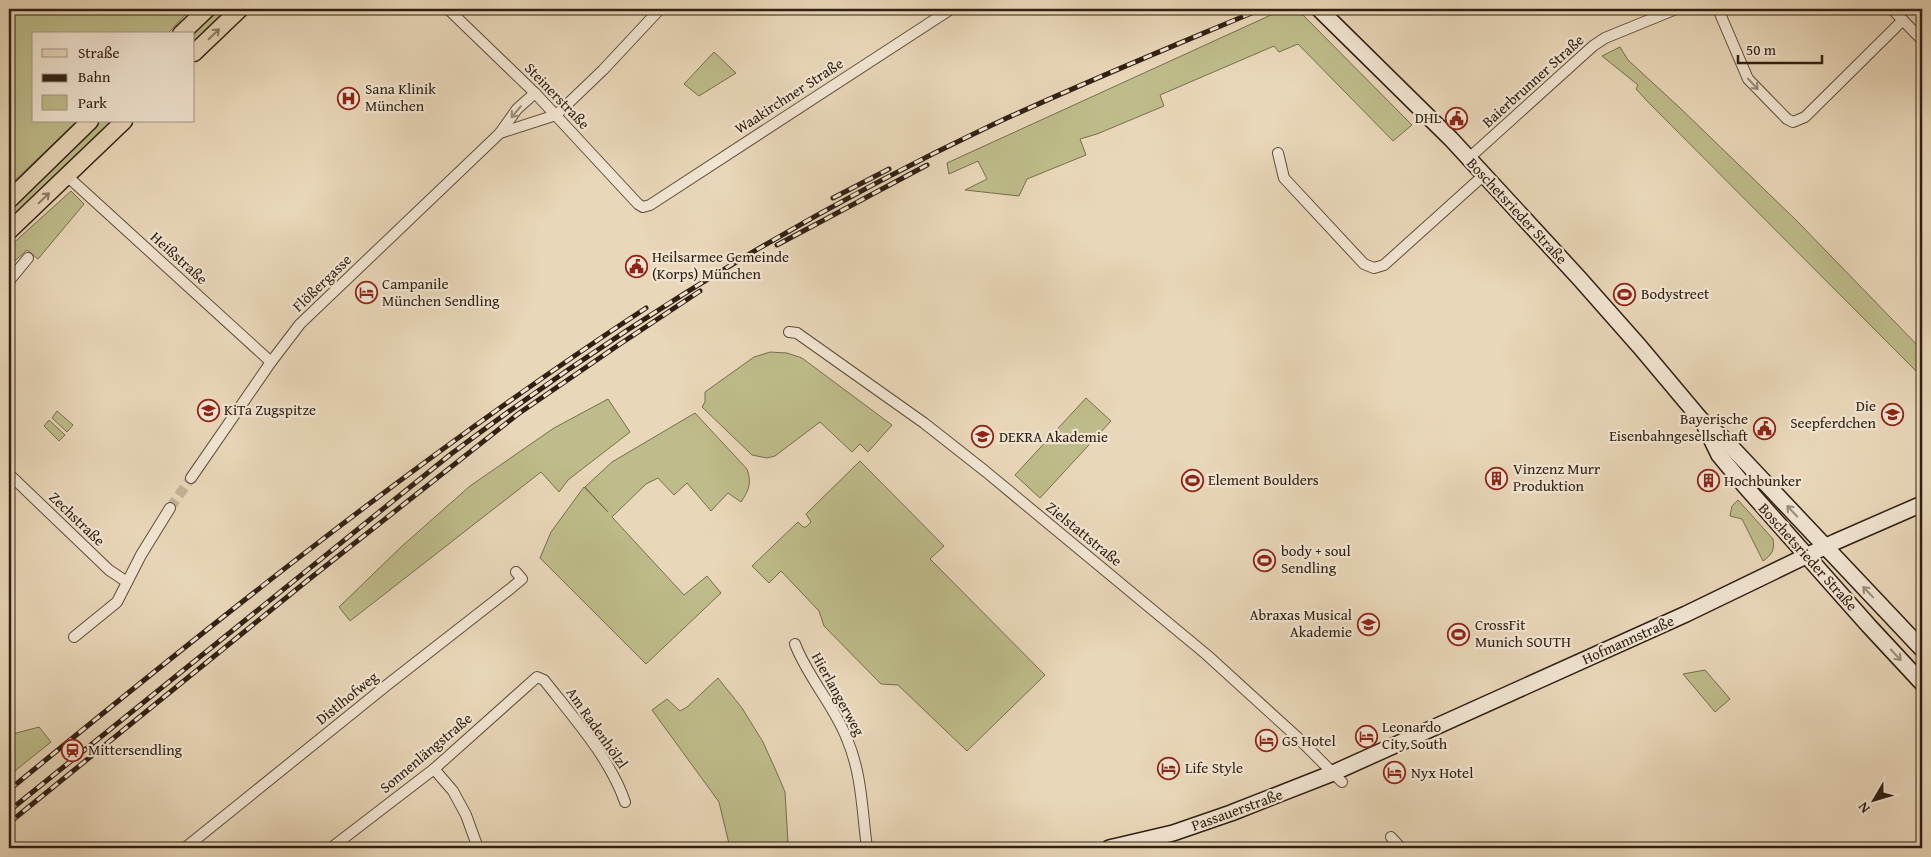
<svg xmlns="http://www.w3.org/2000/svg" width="1931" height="857" viewBox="0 0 1931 857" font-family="'Gentium Book Plus',serif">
<rect width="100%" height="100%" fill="#e9d7b9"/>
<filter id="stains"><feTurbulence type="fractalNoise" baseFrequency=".004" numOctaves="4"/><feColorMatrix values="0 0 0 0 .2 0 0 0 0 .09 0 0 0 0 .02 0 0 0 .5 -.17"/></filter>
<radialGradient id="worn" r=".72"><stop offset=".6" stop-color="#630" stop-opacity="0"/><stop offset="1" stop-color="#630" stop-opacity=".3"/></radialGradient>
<g fill="#bebc8a" stroke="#776e4e">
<polygon points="9,9 191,9 167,34 34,34 34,121 77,121 9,186"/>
<polygon points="216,9 233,9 194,46 194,34 190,34"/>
<polygon points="1284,9 1297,9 1412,125 1393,141 1298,44 1279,52 1274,46 1160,95 1164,106 1097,134 1080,139 1086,155 1027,179 1019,196 965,190 987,179 978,161 949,174 947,163"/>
<polygon points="1620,47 1628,60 1679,107 1797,221 1922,350 1922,377 1648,102 1636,89 1638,85 1602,56"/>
<polygon points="714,52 736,73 699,96 684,84"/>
<polygon points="99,121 115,121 9,222 9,207"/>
<polygon points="71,191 84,204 38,259 27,250 9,266 9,247"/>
<polygon points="770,352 787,353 802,358 892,425 868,452 860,444 852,452 820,422 775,456 767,458 752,455 702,407 705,402 705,392 754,357"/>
<polygon points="1086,398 1111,421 1040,498 1015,475"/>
<polygon points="608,399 630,432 568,480 559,492 541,472 350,621 339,607 401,547 470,486 554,428"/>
<polygon points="57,411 73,425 67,432 52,418"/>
<path d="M695,413L747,469C752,483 749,490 741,502L728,493L711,511L687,483L674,495L658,478L646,484L612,517L684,595L707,576L721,593L646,664L540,558L551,532L584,487L608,512L585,487L612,462Z"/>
<polygon points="49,420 65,435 59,441 44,426"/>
<polygon points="860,461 944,546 930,559 1045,675 967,751 898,685 881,684 824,626 819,611 781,571 769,583 752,566 798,522 803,527 806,527 811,522 806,514"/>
<path d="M1738,500L1773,539C1775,549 1772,555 1763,561L1742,519L1730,516L1732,506Z"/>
<polygon points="1705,670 1730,699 1715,712 1683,674"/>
<polygon points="718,678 742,708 763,742 777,773 785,792 788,843 730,848 719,802 652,710 667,699 680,711 687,707"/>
<polygon points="39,727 51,742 11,774 9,771 9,735"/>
</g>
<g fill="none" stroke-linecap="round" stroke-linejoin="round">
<polyline stroke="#c4b298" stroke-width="10" stroke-dasharray="10 5" stroke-linecap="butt" points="170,508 191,478"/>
<defs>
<g id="street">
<polyline points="448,9 535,93 638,204 643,207 650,205 951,9"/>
<polyline points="1718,9 1748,79 1787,119 1793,122 1805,117 1903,20"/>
<polyline points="1892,9 1922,40"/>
<polyline points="500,133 517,109 535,93"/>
<polyline points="1278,153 1284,178 1364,264 1374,268 1384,265 1484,175"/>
<polyline points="1469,158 1593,46 1605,38 1676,9"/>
<polyline points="67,176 271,362"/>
<polyline points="9,281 28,258"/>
<polyline points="789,332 797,333 924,423 985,471 1207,655 1297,737 1342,782"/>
<polyline points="9,474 109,570 127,582"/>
<polyline points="191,478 271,362 300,324 500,133 556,115 603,70 660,9"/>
<polyline points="74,637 117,602 141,555 170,508"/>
<path d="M795,644C808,678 834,705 847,739C862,774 862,811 867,848"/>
<polyline points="434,769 453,791 466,815 478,848"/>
<polyline points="1391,837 1401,848"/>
<polyline points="185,848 387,685 510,589 522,579 516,572"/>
<path d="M331,848L434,769L537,677L544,680C573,717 610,758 625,802"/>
</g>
<g id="secondary">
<polyline points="1319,9 1451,139 1579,278 1640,347 1703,422 1719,455 1744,485 1869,626 1922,683"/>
<polyline points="1707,426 1721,436 1922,649"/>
<polyline points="1109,848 1173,833 1231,813 1333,773 1686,614 1835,542 1922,504"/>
</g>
<g id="primary">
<polyline points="181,34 207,9"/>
<polyline points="194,53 240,9"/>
<polyline points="9,200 90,121"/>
<polyline points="9,231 124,121"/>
</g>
</defs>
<use href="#street" stroke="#5e4e3c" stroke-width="12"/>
<use href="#secondary" stroke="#302013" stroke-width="18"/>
<use href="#primary" stroke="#302013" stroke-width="19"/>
<use href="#street" stroke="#f1e5d2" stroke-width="10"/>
<use href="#secondary" stroke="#f1e5d2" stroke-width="15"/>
<use href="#primary" stroke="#e9d7b9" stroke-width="16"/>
<defs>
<g id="rail">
<polyline points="833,198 889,169"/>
<polyline points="777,245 927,165"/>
<path d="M9,790C215,621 423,454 646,308"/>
<path d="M9,811L451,454C620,327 800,216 992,125C1080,84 1171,47 1261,9"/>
<polyline points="9,823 308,580 518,414 617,346 700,291"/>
</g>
</defs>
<use href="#rail" stroke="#302013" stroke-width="5"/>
<use href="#rail" stroke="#f1e5d2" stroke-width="3" stroke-dasharray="9" stroke-linecap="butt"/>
</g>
<defs><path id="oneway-shaft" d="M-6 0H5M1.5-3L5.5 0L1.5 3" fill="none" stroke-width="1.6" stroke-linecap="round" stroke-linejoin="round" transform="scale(1.25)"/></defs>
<g stroke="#8c7c66">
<use href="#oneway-shaft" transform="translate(214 34) rotate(-44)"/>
<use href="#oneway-shaft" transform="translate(44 198) rotate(-44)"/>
</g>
<g stroke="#9a8c7c">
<use href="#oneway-shaft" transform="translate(1753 84) rotate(47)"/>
<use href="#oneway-shaft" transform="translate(516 112) rotate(130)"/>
<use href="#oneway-shaft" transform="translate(1792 511) rotate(-133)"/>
<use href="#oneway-shaft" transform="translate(1868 592) rotate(-134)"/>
<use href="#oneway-shaft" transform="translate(1896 655) rotate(47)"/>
</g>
<defs>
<symbol id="hospital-ring" viewBox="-11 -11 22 22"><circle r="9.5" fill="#f1e5d2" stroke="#8f2418" stroke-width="1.5"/><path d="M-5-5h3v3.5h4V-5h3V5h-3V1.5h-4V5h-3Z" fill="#8f2418"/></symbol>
<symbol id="civic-ring" viewBox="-11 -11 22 22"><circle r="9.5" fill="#f1e5d2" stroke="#8f2418" stroke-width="1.5"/><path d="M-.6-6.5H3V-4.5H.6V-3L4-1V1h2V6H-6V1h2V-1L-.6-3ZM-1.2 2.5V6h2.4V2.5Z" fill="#8f2418"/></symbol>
<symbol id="hotel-ring" viewBox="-11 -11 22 22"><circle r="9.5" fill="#f1e5d2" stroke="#8f2418" stroke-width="1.5"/><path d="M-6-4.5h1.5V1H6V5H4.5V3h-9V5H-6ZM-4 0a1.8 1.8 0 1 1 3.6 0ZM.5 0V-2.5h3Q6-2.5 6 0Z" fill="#8f2418"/></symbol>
<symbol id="stadium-ring" viewBox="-11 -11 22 22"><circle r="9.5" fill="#f1e5d2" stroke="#8f2418" stroke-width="1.5"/><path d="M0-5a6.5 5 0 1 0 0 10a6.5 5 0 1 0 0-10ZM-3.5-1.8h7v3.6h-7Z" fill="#8f2418"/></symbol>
<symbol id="school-ring" viewBox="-11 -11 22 22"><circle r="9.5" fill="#f1e5d2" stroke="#8f2418" stroke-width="1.5"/><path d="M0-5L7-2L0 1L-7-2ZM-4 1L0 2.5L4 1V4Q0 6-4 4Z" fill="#8f2418"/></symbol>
<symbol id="university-ring" viewBox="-11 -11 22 22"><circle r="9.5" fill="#f1e5d2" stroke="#8f2418" stroke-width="1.5"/><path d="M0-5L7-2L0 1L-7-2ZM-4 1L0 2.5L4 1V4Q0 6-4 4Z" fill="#8f2418"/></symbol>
<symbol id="building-ring" viewBox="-11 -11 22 22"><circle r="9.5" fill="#f1e5d2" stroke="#8f2418" stroke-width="1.5"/><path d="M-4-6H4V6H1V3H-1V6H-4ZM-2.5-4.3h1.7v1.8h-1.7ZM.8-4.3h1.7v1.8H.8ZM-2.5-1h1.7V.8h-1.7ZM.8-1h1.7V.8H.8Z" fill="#8f2418"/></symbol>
<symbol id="station-ring" viewBox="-11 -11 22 22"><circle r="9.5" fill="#f1e5d2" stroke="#8f2418" stroke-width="1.5"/><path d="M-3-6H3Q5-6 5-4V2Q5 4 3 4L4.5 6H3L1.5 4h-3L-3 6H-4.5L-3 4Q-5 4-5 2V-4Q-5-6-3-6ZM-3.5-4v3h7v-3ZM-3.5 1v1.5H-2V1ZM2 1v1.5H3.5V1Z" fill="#8f2418"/></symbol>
</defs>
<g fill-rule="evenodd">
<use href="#hospital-ring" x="336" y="86" width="25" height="25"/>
<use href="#civic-ring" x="1444" y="106" width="25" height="25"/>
<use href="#civic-ring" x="624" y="254" width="25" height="25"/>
<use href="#hotel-ring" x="354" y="280" width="25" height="25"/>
<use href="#stadium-ring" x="1612" y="282" width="25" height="25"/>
<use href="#school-ring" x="196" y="398" width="25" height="25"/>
<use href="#school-ring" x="1880" y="402" width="25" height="25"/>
<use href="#civic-ring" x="1752" y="416" width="25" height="25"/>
<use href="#university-ring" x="970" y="424" width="25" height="25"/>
<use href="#building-ring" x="1484" y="466" width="25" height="25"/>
<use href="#stadium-ring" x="1180" y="468" width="25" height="25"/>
<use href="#building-ring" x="1696" y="468" width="25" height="25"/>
<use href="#stadium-ring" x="1252" y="548" width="25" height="25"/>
<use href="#school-ring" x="1356" y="612" width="25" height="25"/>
<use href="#stadium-ring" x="1446" y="622" width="25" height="25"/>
<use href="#hotel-ring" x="1354" y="724" width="25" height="25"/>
<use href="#hotel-ring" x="1254" y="728" width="25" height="25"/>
<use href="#station-ring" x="60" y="738" width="25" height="25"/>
<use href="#hotel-ring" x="1156" y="756" width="25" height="25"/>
<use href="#hotel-ring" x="1382" y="760" width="25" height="25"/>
</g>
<g text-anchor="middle" stroke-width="4.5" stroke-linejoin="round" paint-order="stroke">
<g font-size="15" fill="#302013" stroke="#f1e5d2">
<text transform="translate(1533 81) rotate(-42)" y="5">Baierbrunner Straße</text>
<text transform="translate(557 96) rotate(46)" y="5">Steinerstraße</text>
<text transform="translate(789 96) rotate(-33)" y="5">Waakirchner Straße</text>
<text transform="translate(1517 211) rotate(47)" y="5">Boschetsrieder Straße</text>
<text transform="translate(179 258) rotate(42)" y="5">Heißstraße</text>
<text transform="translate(322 283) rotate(-44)" y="5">Flößergasse</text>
<text transform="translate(77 519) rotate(44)" y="5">Zechstraße</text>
<text transform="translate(1084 534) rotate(39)" y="5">Zielstattstraße</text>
<text transform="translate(1808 557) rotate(48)" y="5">Boschetsrieder Straße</text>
<text transform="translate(1628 640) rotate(-24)" y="5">Hofmannstraße</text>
<text transform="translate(838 694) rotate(61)" y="5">Hierlangerweg</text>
<text transform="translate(347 698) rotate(-39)" y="5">Distlhofweg</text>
<text transform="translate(597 728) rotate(55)" y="5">Am Radenhölzl</text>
<text transform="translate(426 753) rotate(-40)" y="5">Sonnenlängstraße</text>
<text transform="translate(1237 810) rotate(-20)" y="5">Passauerstraße</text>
</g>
<g font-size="15" fill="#302013" stroke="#f1e5d2" text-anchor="start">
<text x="365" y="94">Sana Klinik<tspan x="365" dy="17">München</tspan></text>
<text x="1441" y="123" text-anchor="end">DHL</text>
<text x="652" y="262">Heilsarmee Gemeinde<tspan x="652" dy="17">(Korps) München</tspan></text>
<text x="382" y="289">Campanile<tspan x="382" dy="17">München Sendling</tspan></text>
<text x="1641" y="299">Bodystreet</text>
<text x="1876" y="411" text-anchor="end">Die<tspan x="1876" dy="17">Seepferdchen</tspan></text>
<text x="224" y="415">KiTa Zugspitze</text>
<text x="1748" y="424" text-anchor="end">Bayerische<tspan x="1748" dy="17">Eisenbahngesellschaft</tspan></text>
<text x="999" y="442">DEKRA Akademie</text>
<text x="1513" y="474">Vinzenz Murr<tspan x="1513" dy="17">Produktion</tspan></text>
<text x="1208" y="485">Element Boulders</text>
<text x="1724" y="486">Hochbunker</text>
<text x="1281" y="556">body + soul<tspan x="1281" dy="17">Sendling</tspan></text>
<text x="1352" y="620" text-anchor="end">Abraxas Musical<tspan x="1352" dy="17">Akademie</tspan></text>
<text x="1475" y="630">CrossFit<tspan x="1475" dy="17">Munich SOUTH</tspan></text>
<text x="1382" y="732">Leonardo<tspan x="1382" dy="17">City South</tspan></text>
<text x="1282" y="746">GS Hotel</text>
<text x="88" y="755">Mittersendling</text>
<text x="1185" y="773">Life Style</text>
<text x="1411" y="778">Nyx Hotel</text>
</g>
</g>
<rect width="1931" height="857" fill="none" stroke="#e9d7b9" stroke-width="30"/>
<rect x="10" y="10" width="1911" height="837" fill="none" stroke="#302013" stroke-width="2.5"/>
<rect x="15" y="15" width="1901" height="827" fill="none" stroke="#302013"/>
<rect x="32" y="32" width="162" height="90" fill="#f1e5d2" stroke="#a49686"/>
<rect x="42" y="49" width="25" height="8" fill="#e9d7b9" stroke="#a49686"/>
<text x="78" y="58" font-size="15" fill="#302013">Straße</text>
<rect x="42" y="74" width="25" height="8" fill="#302013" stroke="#a49686"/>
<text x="78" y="82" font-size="15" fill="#302013">Bahn</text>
<rect x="42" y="95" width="25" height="15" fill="#bebc8a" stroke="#a49686"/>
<text x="78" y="108" font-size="15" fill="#302013">Park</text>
<g transform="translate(1874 800) rotate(232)" stroke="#f1e5d2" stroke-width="4" paint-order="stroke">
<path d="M0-4L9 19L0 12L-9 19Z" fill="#302013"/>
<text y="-8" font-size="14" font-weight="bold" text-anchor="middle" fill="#302013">N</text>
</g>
<path d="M1738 55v8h84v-8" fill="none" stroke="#302013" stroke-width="2.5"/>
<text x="1746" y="55" font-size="15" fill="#302013" stroke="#f1e5d2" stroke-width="4" paint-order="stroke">50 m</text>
<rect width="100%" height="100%" filter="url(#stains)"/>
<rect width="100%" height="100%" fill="url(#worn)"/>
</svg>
